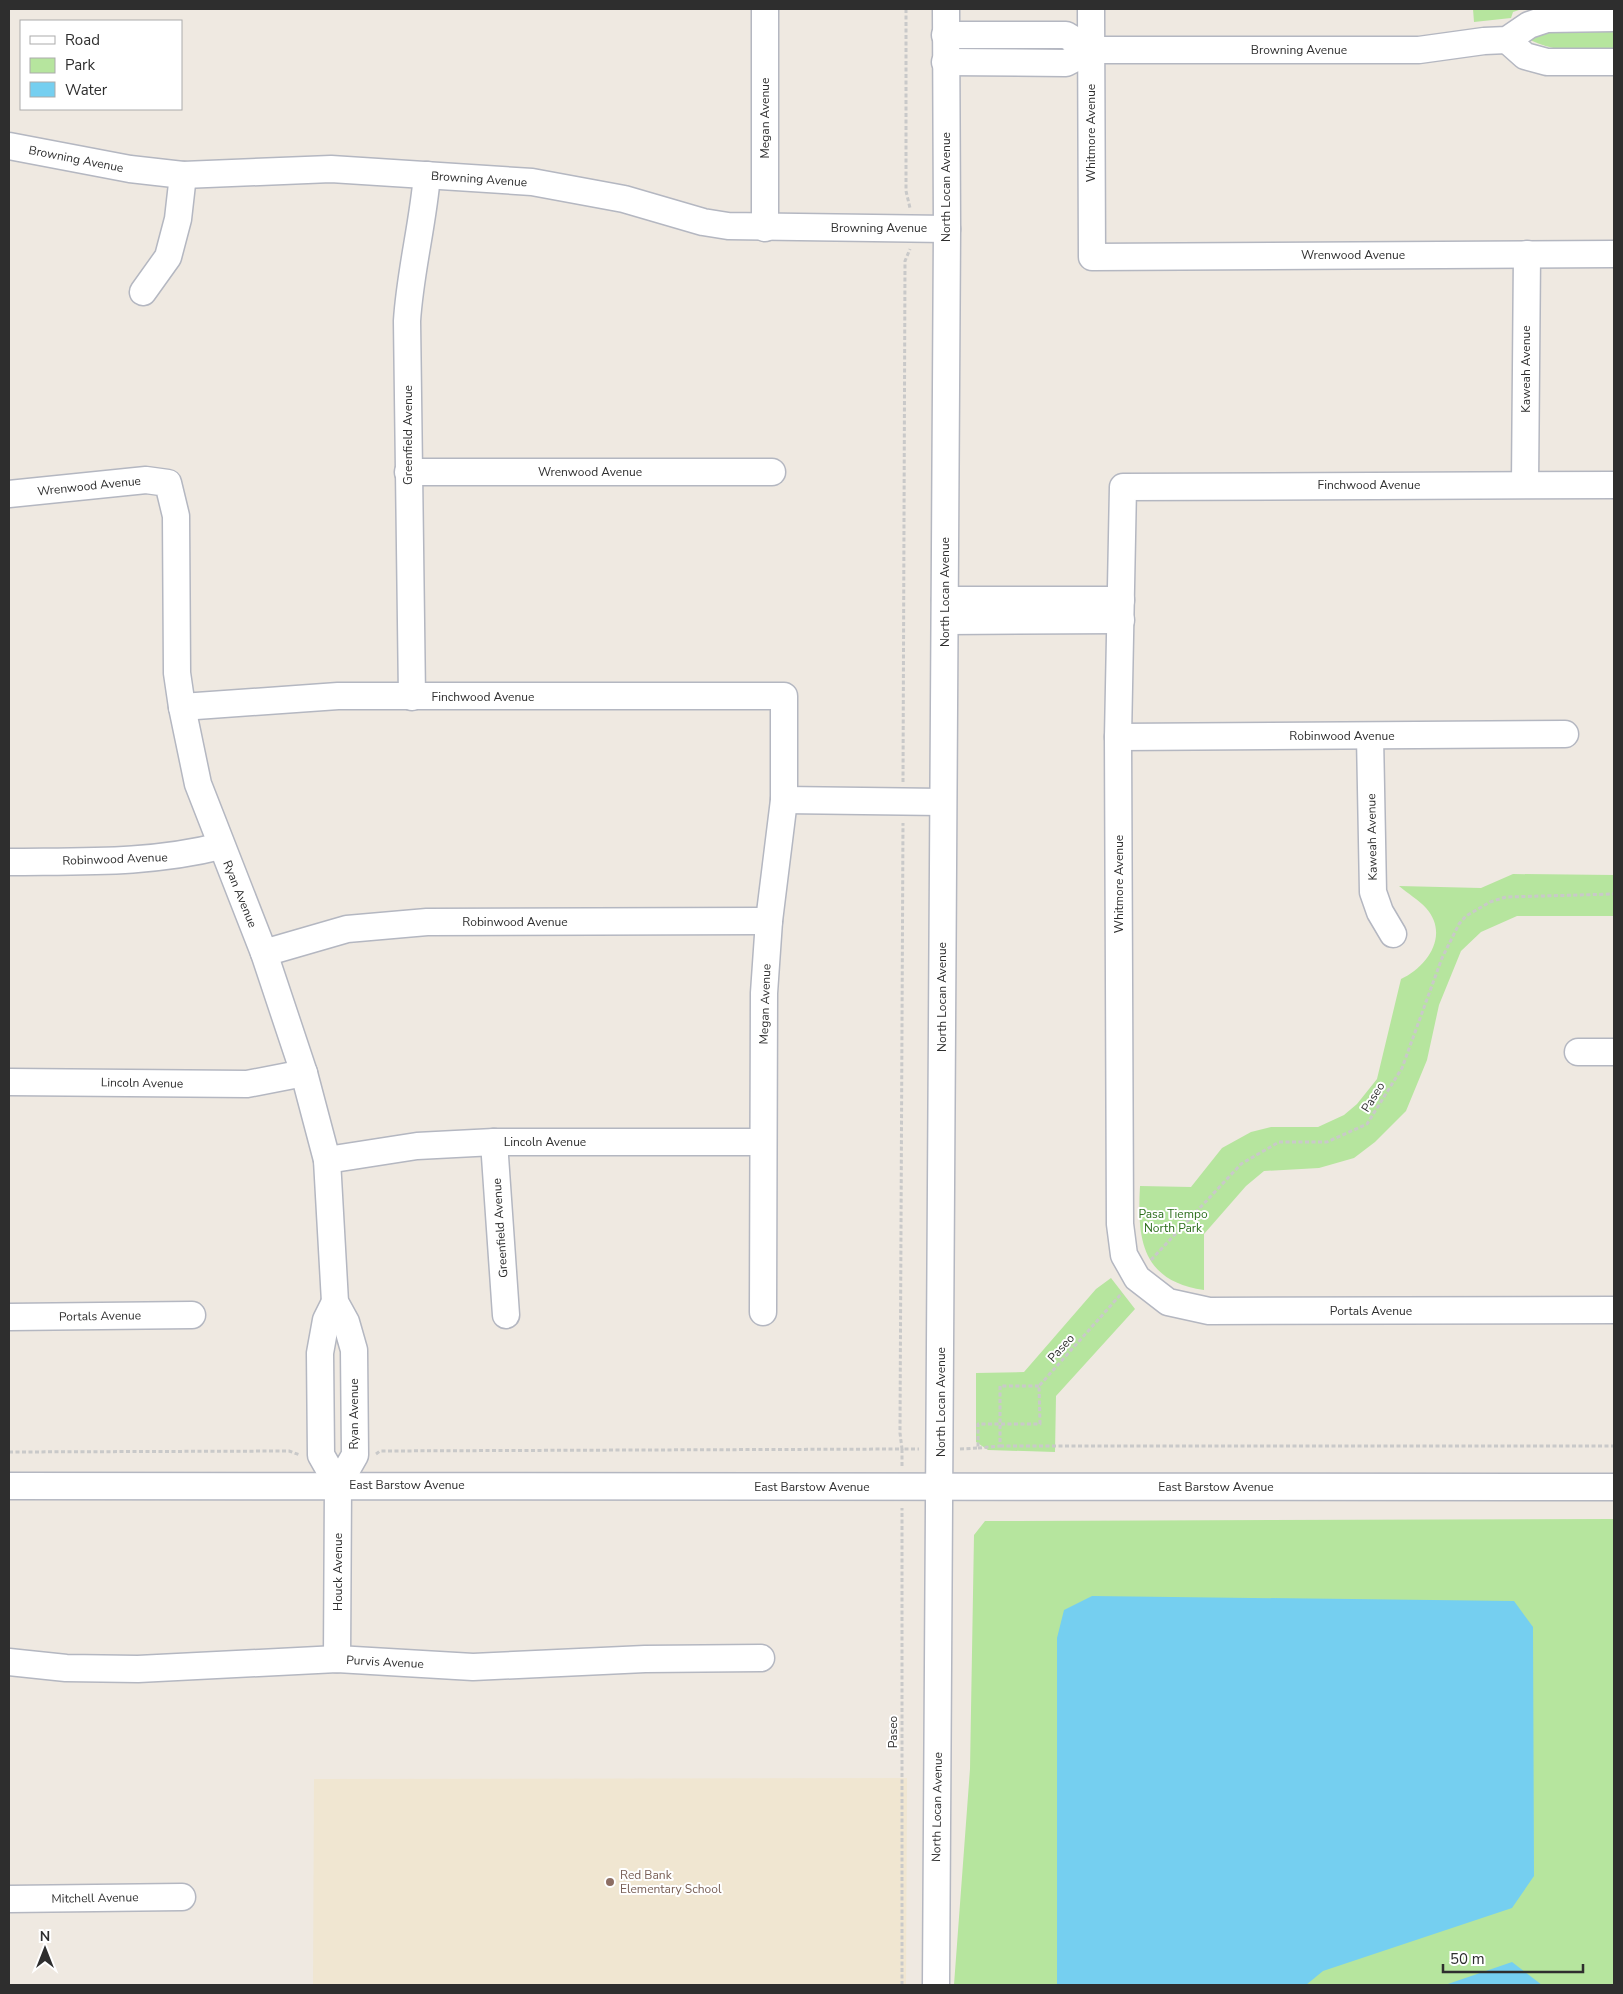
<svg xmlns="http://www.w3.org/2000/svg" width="1623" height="1994" viewBox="0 0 1623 1994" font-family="'Nunito Sans',sans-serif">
<rect width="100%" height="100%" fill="#efe9e1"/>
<polygon fill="#f0e6d1" points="907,1778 906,1985 313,1985 314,1779"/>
<g fill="#b6e59e">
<polygon points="1473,9 1522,9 1513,12 1511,18 1474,22"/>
<path d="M1614,26V51C1585,51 1557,53 1530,40V36L1550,30Z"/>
<path d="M1513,874L1614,875V916H1517L1481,932L1461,951L1439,1005L1427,1060L1406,1111L1375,1142L1354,1158L1319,1168L1264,1171L1246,1186L1204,1234V1290C1142,1281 1137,1240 1140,1186L1191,1187L1222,1148L1251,1132L1271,1127H1318L1344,1115L1357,1104L1377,1079L1401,979C1427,967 1450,935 1426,908C1418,899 1408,894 1399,886L1481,888Z"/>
<polygon points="1111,1278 1135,1309 1056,1396 1055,1452 988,1450 976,1442 976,1373 1024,1372 1096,1289"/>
<polygon points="1614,1519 1614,1985 954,1985 970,1769 974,1535 985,1521"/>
</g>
<g fill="#75cff0">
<polygon points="1092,1596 1514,1601 1533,1627 1534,1876 1512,1908 1323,1971 1306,1985 1057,1985 1057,1638 1064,1610"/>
<polygon points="1512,1962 1542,1985 1445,1985"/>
</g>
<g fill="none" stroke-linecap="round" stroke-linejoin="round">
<defs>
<g id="minor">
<polyline points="1091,9 1092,257 1614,254"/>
<polyline points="945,35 1066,35 1091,50"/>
<polyline points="1507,40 1525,56 1547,62 1614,62"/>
<polyline points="945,62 1066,63 1091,50 1419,50 1484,41 1507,40 1529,25 1547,19 1614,18"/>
<polyline points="9,146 130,169 183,175 331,169 532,182 624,199 703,222 728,226 947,229"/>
<polyline points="765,228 765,9"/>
<polyline points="143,292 168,257 178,219 183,175"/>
<polyline points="408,472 772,472"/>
<polyline points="1525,484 1527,254"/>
<polyline points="1614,485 1123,487 1118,737 1120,1224 1124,1255 1137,1278 1168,1302 1209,1311 1614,1310"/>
<polyline points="9,494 146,480 168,483 176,516 177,673 182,707 198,784 264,953 304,1073 327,1160 335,1302 346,1322 354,1350 355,1455 338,1485"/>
<polyline points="945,600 1121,600"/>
<polyline points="945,621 1121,620"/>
<path d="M412,697L407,321C410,272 423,224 427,175"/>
<polyline points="182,707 338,696 784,696 784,800 769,921 764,993 763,1312"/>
<polyline points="1370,736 1373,892 1380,912 1393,934"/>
<polyline points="1118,737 1565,734"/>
<polyline points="784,800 942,802"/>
<path d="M9,862C81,861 150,864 221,846"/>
<polyline points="264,953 347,929 427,922 769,921"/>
<polyline points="1578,1052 1614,1052"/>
<polyline points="9,1082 247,1084 304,1073"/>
<polyline points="494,1142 506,1315"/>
<polyline points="327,1160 417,1146 494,1142 763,1142"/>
<polyline points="335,1302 326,1320 320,1353 321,1455 338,1485 337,1659"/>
<polyline points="9,1317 192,1315"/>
<polyline points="9,1486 1614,1487"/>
<polyline points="9,1662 66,1668 138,1669 337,1659 473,1667 645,1659 761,1658"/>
<polyline points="9,1899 182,1897"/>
<polyline points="936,1985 947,229 946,9"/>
</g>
</defs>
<use href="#minor" stroke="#b4b7c1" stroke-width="29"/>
<g stroke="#c9c9c9" stroke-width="3" stroke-dasharray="4 2.5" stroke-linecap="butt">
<polyline points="906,9 906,191 910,208"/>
<polyline points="903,782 905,261 910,249"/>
<polyline points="1151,1260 1241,1164 1279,1142 1327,1142 1367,1124 1402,1068 1442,958 1459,924 1466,916 1490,902 1506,897 1614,894"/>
<polyline points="1000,1446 1614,1446"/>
<polyline points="978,1448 1000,1446 1000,1386 1039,1386"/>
<polyline points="960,1449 978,1448 978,1424 1040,1424 1039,1386 1122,1293"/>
<polyline points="9,1452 289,1451 300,1455"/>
<polyline points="376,1454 380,1451 902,1449 900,1433 903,823"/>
<polyline points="902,1466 902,1449 919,1449"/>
<polyline points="902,1985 902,1508"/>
</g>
<use href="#minor" stroke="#fff" stroke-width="26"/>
</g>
<circle fill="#8d6e63" stroke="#fff" stroke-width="2" cx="610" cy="1882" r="5"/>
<g text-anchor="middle" stroke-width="4" stroke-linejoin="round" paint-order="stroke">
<g font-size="12" fill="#2e2e2e" stroke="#fff">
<text x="1299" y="54">Browning Avenue</text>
<text transform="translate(765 118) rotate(-90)" y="4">Megan Avenue</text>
<text transform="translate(1091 133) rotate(-90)" y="4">Whitmore Avenue</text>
<text transform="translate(76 159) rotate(11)" y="4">Browning Avenue</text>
<text transform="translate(479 179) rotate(4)" y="4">Browning Avenue</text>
<text transform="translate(946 187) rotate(-90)" y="4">North Locan Avenue</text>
<text x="879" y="232">Browning Avenue</text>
<text x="1353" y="259">Wrenwood Avenue</text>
<text transform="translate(1526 369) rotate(-90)" y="4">Kaweah Avenue</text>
<text transform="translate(408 435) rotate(-90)" y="4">Greenfield Avenue</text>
<text x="590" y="476">Wrenwood Avenue</text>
<text x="1369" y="489">Finchwood Avenue</text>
<text transform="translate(89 486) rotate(-6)" y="4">Wrenwood Avenue</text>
<text transform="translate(945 592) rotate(-90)" y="4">North Locan Avenue</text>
<text x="483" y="701">Finchwood Avenue</text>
<text x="1342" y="740">Robinwood Avenue</text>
<text transform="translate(1372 837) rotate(-91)" y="4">Kaweah Avenue</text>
<text transform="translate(115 859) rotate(-2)" y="4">Robinwood Avenue</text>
<text transform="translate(1119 884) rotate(-90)" y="4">Whitmore Avenue</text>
<text transform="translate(240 894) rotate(68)" y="4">Ryan Avenue</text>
<text x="515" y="926">Robinwood Avenue</text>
<text transform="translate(942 997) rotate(-90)" y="4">North Locan Avenue</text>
<text transform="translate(765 1004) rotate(-88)" y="4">Megan Avenue</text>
<text transform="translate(142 1083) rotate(1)" y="4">Lincoln Avenue</text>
<text transform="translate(1373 1097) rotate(-58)" y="4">Paseo</text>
<text x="545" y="1146">Lincoln Avenue</text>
<text transform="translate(500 1228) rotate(-94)" y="4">Greenfield Avenue</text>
<text x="1371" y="1315">Portals Avenue</text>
<text transform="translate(100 1316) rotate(-1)" y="4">Portals Avenue</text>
<text transform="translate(1061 1348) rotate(-48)" y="4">Paseo</text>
<text transform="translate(941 1402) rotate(-90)" y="4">North Locan Avenue</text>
<text transform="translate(354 1414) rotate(-90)" y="4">Ryan Avenue</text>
<text x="407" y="1489">East Barstow Avenue</text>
<text x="812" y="1491">East Barstow Avenue</text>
<text x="1216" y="1491">East Barstow Avenue</text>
<text transform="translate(338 1572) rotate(-90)" y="4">Houck Avenue</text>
<text transform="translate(385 1662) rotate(3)" y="4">Purvis Avenue</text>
<text transform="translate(893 1732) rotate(-90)" y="4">Paseo</text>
<text transform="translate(937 1807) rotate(-89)" y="4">North Locan Avenue</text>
<text transform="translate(95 1898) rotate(-1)" y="4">Mitchell Avenue</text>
</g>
<g font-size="12" fill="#2c6e1b" stroke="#fff">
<text x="1173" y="1218">Pasa Tiempo<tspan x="1173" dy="14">North Park</tspan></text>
</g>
<g font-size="12" fill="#785e54" stroke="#fff" text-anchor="start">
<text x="620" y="1879">Red Bank<tspan x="620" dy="14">Elementary School</tspan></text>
</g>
</g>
<rect width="1623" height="1994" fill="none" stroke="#2e2e2e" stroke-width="20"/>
<rect x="20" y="20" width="162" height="90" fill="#ffffff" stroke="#ababab"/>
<rect x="30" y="36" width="25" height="8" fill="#ffffff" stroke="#ababab"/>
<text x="65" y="45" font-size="15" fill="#2e2e2e">Road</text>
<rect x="30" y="58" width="25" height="15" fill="#b6e59e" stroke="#ababab"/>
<text x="65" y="70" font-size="15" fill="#2e2e2e">Park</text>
<rect x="30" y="82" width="25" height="15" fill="#75cff0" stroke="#ababab"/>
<text x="65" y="95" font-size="15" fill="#2e2e2e">Water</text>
<g transform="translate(45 1949)" stroke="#ffffff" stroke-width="4" paint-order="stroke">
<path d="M0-4L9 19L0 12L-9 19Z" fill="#2e2e2e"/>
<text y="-8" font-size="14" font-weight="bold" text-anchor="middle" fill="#2e2e2e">N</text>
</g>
<path d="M1443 1964v8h140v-8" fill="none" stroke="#2e2e2e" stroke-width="2.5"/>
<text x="1450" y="1964" font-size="15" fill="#2e2e2e" stroke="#ffffff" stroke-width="4" paint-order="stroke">50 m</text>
</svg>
